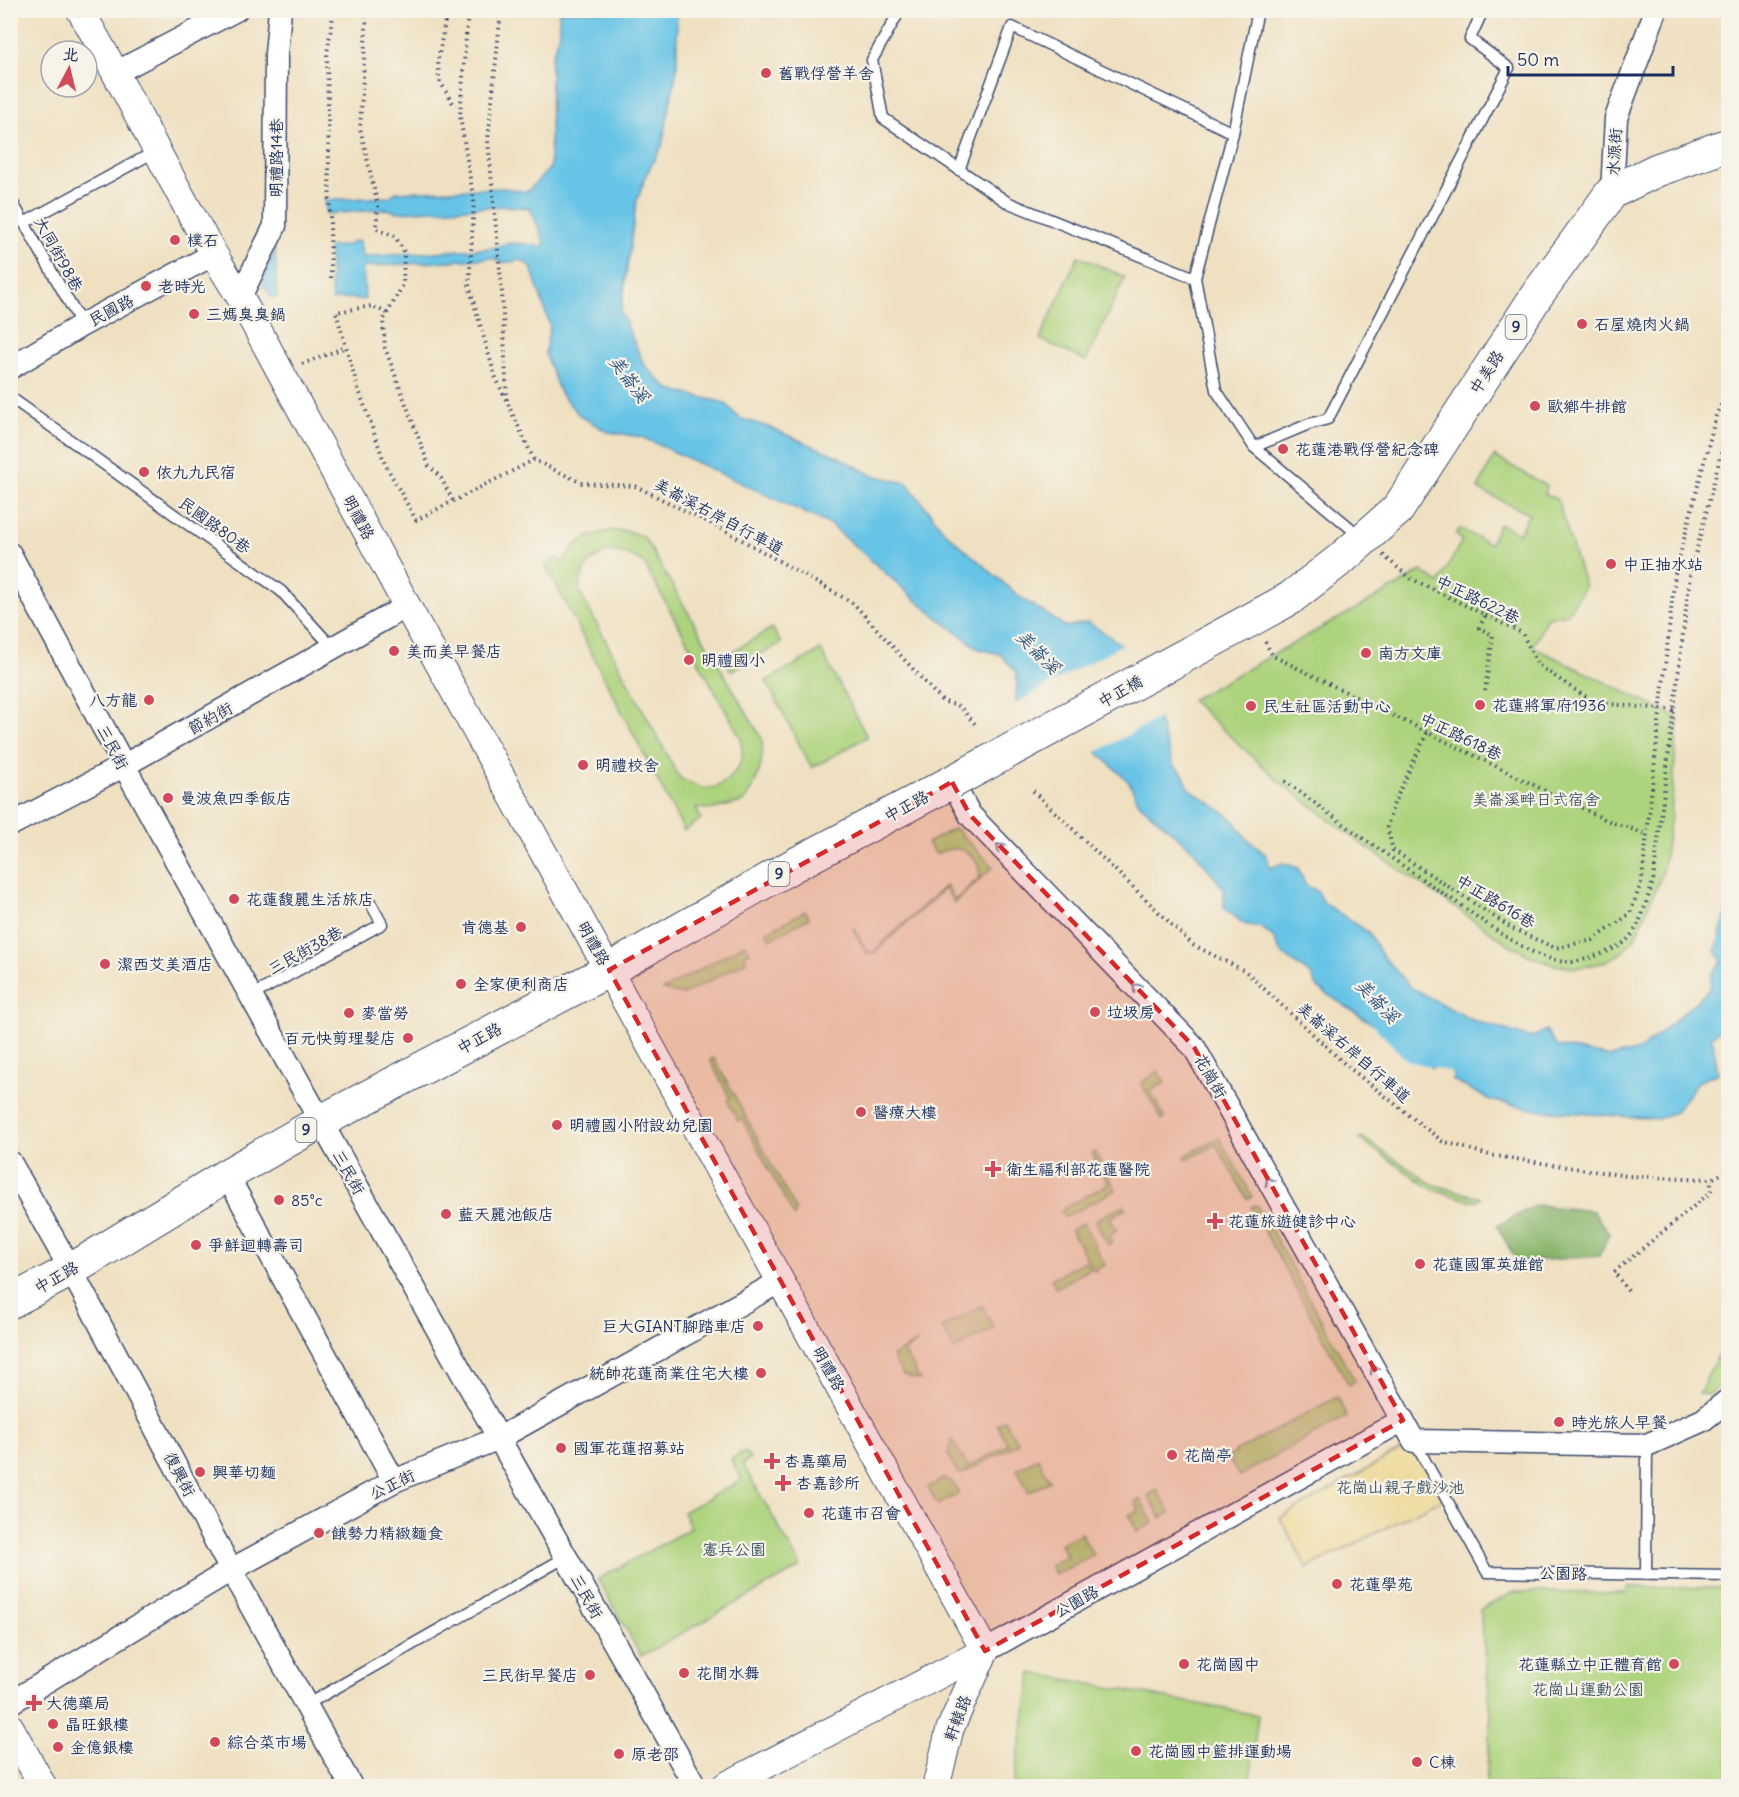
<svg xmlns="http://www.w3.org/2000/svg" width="1739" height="1797" viewBox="0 0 1739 1797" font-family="Delius,'LXGW WenKai TC',sans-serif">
<rect width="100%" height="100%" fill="#f7f3e8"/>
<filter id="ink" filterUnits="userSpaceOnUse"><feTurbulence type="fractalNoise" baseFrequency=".0167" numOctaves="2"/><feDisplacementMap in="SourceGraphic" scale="12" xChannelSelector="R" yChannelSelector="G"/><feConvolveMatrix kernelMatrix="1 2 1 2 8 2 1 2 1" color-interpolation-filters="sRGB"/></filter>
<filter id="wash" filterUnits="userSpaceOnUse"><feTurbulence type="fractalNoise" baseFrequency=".008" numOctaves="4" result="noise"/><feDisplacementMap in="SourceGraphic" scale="24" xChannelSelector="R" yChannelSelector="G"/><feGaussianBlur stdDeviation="1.35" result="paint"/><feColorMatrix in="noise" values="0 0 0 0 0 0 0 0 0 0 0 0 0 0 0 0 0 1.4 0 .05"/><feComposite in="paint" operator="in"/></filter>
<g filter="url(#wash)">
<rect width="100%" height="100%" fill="#efe0c1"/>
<g fill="#add37d" stroke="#64816e" stroke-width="1.5" fill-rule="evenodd">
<polygon points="1078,256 1125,277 1086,361 1040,339"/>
<polygon points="1494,456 1547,486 1545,494 1557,499 1585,587 1567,614 1547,617 1533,647 1678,718 1671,816 1662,874 1634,940 1620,954 1602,963 1576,968 1554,965 1532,957 1510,945 1365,846 1281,783 1191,700 1399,585 1421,571 1439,583 1462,540 1456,535 1460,529 1490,544 1499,524 1519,533 1529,514 1478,489"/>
<path d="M609,531H628L644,537L762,739C764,763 758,782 743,802L713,809L696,808L701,819L684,831L546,566L557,557L563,563C575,541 585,536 609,531ZM610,551L627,554L643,562L741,738C741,743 743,751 742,757C741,763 737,769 733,774C716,794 700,791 679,777L579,591C582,568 588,559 610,551Z"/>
<polygon points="772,628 781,643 731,671 723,657"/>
<polygon points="821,650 867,737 812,768 766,681"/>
<path d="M955,828L993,867L954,903L945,888L873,954L866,953L853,929L854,928L867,951L873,952L946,885L955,900L980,877C978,851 959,843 936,854L927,843Z"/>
<polygon points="805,911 809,918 770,939 766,932"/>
<polygon points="745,944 750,952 744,956 747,961 683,995 663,990"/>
<polygon points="714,1058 796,1210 794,1216 742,1119 738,1121 727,1100 730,1098 710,1060"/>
<polygon points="1158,1071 1165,1083 1150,1091 1165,1118 1162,1120 1141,1083"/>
<polygon points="1219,1137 1252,1196 1247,1199 1216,1144 1187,1160 1185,1156"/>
<polygon points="1362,1137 1432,1184 1481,1198 1476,1202 1433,1190 1359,1139"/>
<polygon points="1095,1152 1116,1190 1065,1217 1061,1210 1108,1184 1092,1154"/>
<polygon points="1124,1205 1126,1209 1110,1218 1117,1231 1109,1236 1112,1243 1108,1245 1095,1220"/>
<polygon points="1257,1205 1355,1381 1349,1385 1251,1207"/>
<polygon points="1083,1223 1105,1265 1094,1271 1071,1230"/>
<polygon points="1085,1261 1090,1269 1056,1288 1051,1279"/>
<polygon points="982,1306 994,1328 954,1350 942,1327"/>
<polygon points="918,1342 904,1351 920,1380 903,1375 892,1356"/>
<polygon points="1728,1349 1728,1374 1710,1395 1699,1394 1717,1357"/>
<polygon points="1337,1397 1347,1416 1239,1476 1228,1457 1236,1453 1235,1452"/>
<polygon points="1005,1420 1018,1444 962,1474 958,1473 948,1455 952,1440 968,1467 1008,1445 997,1424"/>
<polygon points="745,1451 750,1459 743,1464 801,1567 641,1656 598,1579 691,1528 683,1512 742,1480 731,1459"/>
<polygon points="1038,1458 1050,1481 1029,1493 1017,1469"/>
<polygon points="943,1479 952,1482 959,1493 938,1505 928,1487"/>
<polygon points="1157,1490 1170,1513 1161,1518 1148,1495"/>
<polygon points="1140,1499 1153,1523 1137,1531 1129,1515 1139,1510 1135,1503"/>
<polygon points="1081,1533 1093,1555 1055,1575 1050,1565 1067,1556 1060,1544"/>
<polygon points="1627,1587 1728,1588 1728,1786 1486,1786 1491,1711 1480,1610 1514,1592 1627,1593"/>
<polygon points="1032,1673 1258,1715 1249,1786 1013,1786"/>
</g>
<polygon fill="#8ab56c" stroke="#527265" stroke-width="1.5" points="1536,1205 1593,1211 1609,1234 1599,1256 1530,1261 1520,1267 1497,1226"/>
<polygon fill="#eeda9e" stroke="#84847e" stroke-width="1.5" points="1411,1444 1444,1498 1307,1568 1280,1518"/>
<g fill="#68c4e6" stroke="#427aa2" stroke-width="1.5">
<path d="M559,11H681L677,17V68L662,146L646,175L636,204L621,312L644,365L670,390L725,403L739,418L768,427L837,456L871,475L907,483L945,532L1021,598L1066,627L1088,622L1122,645L1159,721L1173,765L1183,774L1189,788L1233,819L1247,839L1267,856L1270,868L1283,863L1298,868L1305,884L1318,892L1324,903L1368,932L1381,954L1410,987L1472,1020L1532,1038L1546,1030L1556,1046L1610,1057L1640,1050L1710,989L1712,974L1722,962L1716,951L1728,906V1023L1712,1036L1718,1073L1698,1082L1675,1112L1658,1119L1537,1110L1490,1100L1453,1080L1452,1070L1449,1061H1441L1432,1068L1418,1054L1411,1029L1374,1025L1318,988L1311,975L1281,953L1273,937L1262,928L1244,924L1224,908V889L1194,851L1139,803L1129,782L1098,753L1016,702L1017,673L1000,654L979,649L924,607L831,525L642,437L608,432L580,416L560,393L545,354L550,326L531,267L521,260C509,261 504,266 493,258L363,267L365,299L355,300V298L332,300L329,247L350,245V242L360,241L362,257L493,248C509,239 525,245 543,246L545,243L530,208L507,206L396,212L388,209L326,214L325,200L389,197L396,192L505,188L527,192L550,168L551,59L560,32Z"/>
<polygon points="275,248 277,297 271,297 263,284 265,272"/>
</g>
<polygon fill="#efe0c1" points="1125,643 1160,717 1093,754 1014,704"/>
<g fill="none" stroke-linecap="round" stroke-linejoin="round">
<polyline stroke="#68c4e6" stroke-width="39" points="1366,989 1417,1043 1462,1055"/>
</g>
</g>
<g filter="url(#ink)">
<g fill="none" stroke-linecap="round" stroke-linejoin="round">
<defs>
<g id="service">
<polyline points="900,10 872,60 883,118 1007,202 1195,278"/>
<polyline points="1258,10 1233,133 1195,278 1216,390 1254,447 1361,537"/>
<polyline points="10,11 12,10"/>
<polyline points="959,170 1012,27 1233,133"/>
<polyline points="10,198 82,325"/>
<polyline points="24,223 156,151"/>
<polyline points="10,397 281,591 333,648"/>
<polyline points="1254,447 1309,424 1328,419 1509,68 1470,39 1483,10"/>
<polyline points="251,996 382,924 370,902"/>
<polyline points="1414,1441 1487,1572 1728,1576"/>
<polyline points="1646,1574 1647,1445"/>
<polyline points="306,1705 566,1557"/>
</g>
<g id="minor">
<polyline points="117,72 236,10"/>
<polyline points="1612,192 1616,118 1656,10"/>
<polyline points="240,297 275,226 276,54 280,10"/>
<polyline points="10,368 82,325 212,255"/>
<path d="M10,554C231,969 465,1377 695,1786"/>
<polyline points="952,782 970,815 1194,1047 1414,1441 1647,1445 1703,1420 1728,1400"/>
<polyline points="10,825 123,766 407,606"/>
<polyline points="10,1162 71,1270 231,1570 351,1786"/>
<polyline points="227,1175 394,1481"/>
<polyline points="985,1651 1403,1420"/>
<polyline points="10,1703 231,1570 394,1481 499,1438 781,1281"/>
</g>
<g id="tertiary">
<path d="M80,10C136,105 181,205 240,297L407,606L985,1651"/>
<polyline points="10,1727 43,1786"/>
<polyline points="725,1786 985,1651"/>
<polyline points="936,1786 950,1729 985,1651"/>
</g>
<g id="primary">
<polyline points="1289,599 1341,559 1398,509 1537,295 1612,192 1657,170 1728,145"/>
<polyline points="10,1302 71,1270 227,1175 320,1122 609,970 796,864 952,782"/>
</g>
</defs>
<use href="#service" stroke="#3b4a6d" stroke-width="13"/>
<use href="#minor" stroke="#3b4a6d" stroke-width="25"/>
<use href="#tertiary" stroke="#3b4a6d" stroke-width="29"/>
<use href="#primary" stroke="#3b4a6d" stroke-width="35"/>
<g stroke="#3b4a6d" stroke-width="4" stroke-dasharray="1.5 4.5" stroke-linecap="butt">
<polyline points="367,10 360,128 378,206 376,229 395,236 404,252 403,285 383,321 385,348 429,466 440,476 453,501"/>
<polyline points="447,10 438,60 439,80 454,105"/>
<polyline points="468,10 460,116 474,202 469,286 495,376 534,460 582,483 635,486 728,532 853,603 942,701 959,706 975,724"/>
<polyline points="501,10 488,140 502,293 507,400"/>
<polyline points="331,278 327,53 334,10"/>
<polyline points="387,313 372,306 336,312 357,385 385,464 416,520 534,460"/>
<polyline points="302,364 346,347"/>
<polyline points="1383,555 1410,578 1522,633 1538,665 1581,694 1598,703 1675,710"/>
<polyline points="1265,642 1273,656 1552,794 1611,822 1647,834"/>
<polyline points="1485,691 1493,635 1479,628 1485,616"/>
<polyline points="1427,733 1394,803 1387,827 1393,850 1513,929 1555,948 1593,940 1630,914 1642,880 1675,574 1716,416 1728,389"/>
<path d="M1285,781C1341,823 1398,863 1456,902C1485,922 1533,961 1568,962C1580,963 1619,949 1627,940C1640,928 1647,899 1653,882L1690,576L1728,426"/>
<polyline points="1033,791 1193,945 1245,971 1347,1066 1442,1141 1489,1155 1627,1176 1711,1179 1728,1171"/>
<polyline points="1628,1291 1614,1272 1711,1192 1711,1179"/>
</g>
<use href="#service" stroke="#fff" stroke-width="10"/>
<use href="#minor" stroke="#fff" stroke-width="22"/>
<use href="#tertiary" stroke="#fff" stroke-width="27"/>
<use href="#primary" stroke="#fff" stroke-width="33"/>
<defs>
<polyline id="primary-bridge" points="952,782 1289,599"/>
</defs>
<use href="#primary-bridge" stroke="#3b4a6d" stroke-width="35" stroke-linecap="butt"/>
<use href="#primary-bridge" stroke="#fff" stroke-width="33"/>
</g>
<defs><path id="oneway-chevron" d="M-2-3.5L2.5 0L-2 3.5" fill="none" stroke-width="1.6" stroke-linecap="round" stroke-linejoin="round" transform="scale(1.5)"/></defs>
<g stroke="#8d97ae">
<use href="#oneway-chevron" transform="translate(1000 847) rotate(-134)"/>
<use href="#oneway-chevron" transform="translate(1136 987) rotate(-134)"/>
<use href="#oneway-chevron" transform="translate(1269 1181) rotate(-119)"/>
<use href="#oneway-chevron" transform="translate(1374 1369) rotate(-119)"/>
</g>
</g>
<path fill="#d62828" fill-opacity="0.2" stroke="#d62828" stroke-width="4.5" stroke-dasharray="12 8" stroke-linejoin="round" d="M952,782L970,815L1194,1047L1403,1420L985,1651L609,970Z"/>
<g fill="#d1495b" stroke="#f7f3e8" stroke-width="2">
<circle cx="766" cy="73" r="6"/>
<circle cx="175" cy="240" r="6"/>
<circle cx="146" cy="286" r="6"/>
<circle cx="194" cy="314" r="6"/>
<circle cx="1582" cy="324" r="6"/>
<circle cx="1535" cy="406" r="6"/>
<circle cx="1283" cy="449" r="6"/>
<circle cx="144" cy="472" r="6"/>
<circle cx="1611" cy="564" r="6"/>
<circle cx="394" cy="651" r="6"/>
<circle cx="1366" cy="653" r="6"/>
<circle cx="689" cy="660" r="6"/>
<circle cx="149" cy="700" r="6"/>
<circle cx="1480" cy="705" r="6"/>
<circle cx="1251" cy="706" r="6"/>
<circle cx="583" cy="765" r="6"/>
<circle cx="168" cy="798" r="6"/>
<circle cx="234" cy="899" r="6"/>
<circle cx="521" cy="927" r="6"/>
<circle cx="105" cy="964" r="6"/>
<circle cx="461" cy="984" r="6"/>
<circle cx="1095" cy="1012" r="6"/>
<circle cx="349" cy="1013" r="6"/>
<circle cx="408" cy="1038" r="6"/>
<circle cx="861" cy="1112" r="6"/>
<circle cx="557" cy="1125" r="6"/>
<path d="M990 1160h6v6h6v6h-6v6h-6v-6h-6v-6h6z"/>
<circle cx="279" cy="1200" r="6"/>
<circle cx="446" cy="1214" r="6"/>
<path d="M1212 1212h6v6h6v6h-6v6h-6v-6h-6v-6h6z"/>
<circle cx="196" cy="1245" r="6"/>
<circle cx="1420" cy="1264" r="6"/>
<circle cx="758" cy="1326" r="6"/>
<circle cx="761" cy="1373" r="6"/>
<circle cx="1559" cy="1422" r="6"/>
<circle cx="561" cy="1448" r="6"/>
<circle cx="1172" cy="1455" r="6"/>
<path d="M769 1452h6v6h6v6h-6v6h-6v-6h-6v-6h6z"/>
<circle cx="200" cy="1472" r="6"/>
<path d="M780 1474h6v6h6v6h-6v6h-6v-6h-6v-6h6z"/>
<circle cx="809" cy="1513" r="6"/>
<circle cx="319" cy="1533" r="6"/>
<circle cx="1337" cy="1584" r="6"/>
<circle cx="1184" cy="1664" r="6"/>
<circle cx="1674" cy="1664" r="6"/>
<circle cx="684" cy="1673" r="6"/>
<circle cx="590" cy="1675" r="6"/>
<path d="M31 1694h6v6h6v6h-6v6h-6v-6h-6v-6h6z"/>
<circle cx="53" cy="1724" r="6"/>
<circle cx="215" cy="1742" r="6"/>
<circle cx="58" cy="1747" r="6"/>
<circle cx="1136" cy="1751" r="6"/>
<circle cx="619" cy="1754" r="6"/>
<circle cx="1417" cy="1762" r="6"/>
</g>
<g text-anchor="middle" stroke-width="4.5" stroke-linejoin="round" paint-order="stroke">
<g fill="#f7f3e8" stroke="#5d6a87" stroke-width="1.5">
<rect x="1505.5" y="315" width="21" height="24" rx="4.5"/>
<rect x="768.5" y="862" width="21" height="24" rx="4.5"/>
<rect x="295.5" y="1118" width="21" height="24" rx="4.5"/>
</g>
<g font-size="15" font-weight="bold" fill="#1b2f5e">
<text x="1516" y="332">9</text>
<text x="779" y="879">9</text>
<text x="306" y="1135">9</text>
</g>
<g font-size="16" fill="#1b2f5e" stroke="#f7f3e8" text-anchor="start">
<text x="778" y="79">舊戰俘營羊舍</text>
<text x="187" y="246">樸石</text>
<text x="158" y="292">老時光</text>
<text x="206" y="320">三媽臭臭鍋</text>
<text x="1594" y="330">石屋燒肉火鍋</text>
<text x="1547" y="412">歐鄉牛排館</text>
<text x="1295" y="455">花蓮港戰俘營紀念碑</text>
<text x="156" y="478">依九九民宿</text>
<text x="1623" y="570">中正抽水站</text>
<text x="406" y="657">美而美早餐店</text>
<text x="1378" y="659">南方文庫</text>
<text x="701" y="666">明禮國小</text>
<text x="137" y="706" text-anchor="end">八方龍</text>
<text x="1492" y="711">花蓮將軍府1936</text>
<text x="1263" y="712">民生社區活動中心</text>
<text x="595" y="771">明禮校舍</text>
<text x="180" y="804">曼波魚四季飯店</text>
<text x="246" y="905">花蓮馥麗生活旅店</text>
<text x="509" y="933" text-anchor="end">肯德基</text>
<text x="117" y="970">潔西艾美酒店</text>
<text x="473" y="990">全家便利商店</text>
<text x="1107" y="1018">垃圾房</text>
<text x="361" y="1019">麥當勞</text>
<text x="396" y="1044" text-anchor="end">百元快剪理髮店</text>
<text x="873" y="1118">醫療大樓</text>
<text x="569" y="1131">明禮國小附設幼兒園</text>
<text x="1006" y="1175">衛生福利部花蓮醫院</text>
<text x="291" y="1206">85°c</text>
<text x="458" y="1220">藍天麗池飯店</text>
<text x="1228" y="1227">花蓮旅遊健診中心</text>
<text x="208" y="1251">爭鮮迴轉壽司</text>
<text x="1432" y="1270">花蓮國軍英雄館</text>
<text x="746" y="1332" text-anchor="end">巨大GIANT腳踏車店</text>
<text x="749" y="1379" text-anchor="end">統帥花蓮商業住宅大樓</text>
<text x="1571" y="1428">時光旅人早餐</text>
<text x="573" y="1454">國軍花蓮招募站</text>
<text x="1184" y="1461">花崗亭</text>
<text x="784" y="1467">杏嘉藥局</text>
<text x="212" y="1478">興華切麵</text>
<text x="796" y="1489">杏嘉診所</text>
<text x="821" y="1519">花蓮市召會</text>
<text x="331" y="1539">餓勢力精緻麵食</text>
<text x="1349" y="1590">花蓮學苑</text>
<text x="1196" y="1670">花崗國中</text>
<text x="1662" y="1670" text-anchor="end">花蓮縣立中正體育館</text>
<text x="696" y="1679">花間水舞</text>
<text x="578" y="1681" text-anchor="end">三民街早餐店</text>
<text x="46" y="1709">大德藥局</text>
<text x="65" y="1730">晶旺銀樓</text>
<text x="227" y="1748">綜合菜市場</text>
<text x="70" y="1753">金億銀樓</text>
<text x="1148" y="1757">花崗國中籃排運動場</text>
<text x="631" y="1760">原老邵</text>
<text x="1429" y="1768">C棟</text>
</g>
<g font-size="16" fill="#1b2f5e" stroke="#f7f3e8">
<text transform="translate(1614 152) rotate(-87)" y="6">水源街</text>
<text transform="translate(276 158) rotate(-90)" y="6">明禮路14巷</text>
<text transform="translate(59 254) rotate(61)" y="6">大同街98巷</text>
<text transform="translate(111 310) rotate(-28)" y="6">民國路</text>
<text transform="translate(1486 372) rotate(-57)" y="6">中美路</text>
<text transform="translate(719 516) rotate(28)" y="6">美崙溪右岸自行車道</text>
<text transform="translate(359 517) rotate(62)" y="6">明禮路</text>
<text transform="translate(215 525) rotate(36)" y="6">民國路80巷</text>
<text transform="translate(1478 599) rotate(26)" y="6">中正路622巷</text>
<text transform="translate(1120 691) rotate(-29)" y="6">中正橋</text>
<text transform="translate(210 718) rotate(-29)" y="6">節約街</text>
<text transform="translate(1461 736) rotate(26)" y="6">中正路618巷</text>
<text transform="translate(113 747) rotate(62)" y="6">三民街</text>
<text transform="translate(906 806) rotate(-28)" y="6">中正路</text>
<text transform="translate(1496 901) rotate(31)" y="6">中正路616巷</text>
<text transform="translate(594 943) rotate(61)" y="6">明禮路</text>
<text transform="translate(305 950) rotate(-29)" y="6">三民街38巷</text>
<text transform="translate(479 1038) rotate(-28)" y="6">中正路</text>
<text transform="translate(1354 1052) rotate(41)" y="6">美崙溪右岸自行車道</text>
<text transform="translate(1211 1076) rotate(61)" y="6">花崗街</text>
<text transform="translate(349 1172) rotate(61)" y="6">三民街</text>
<text transform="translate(56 1277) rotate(-29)" y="6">中正路</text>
<text transform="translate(829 1368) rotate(61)" y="6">明禮路</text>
<text transform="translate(180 1474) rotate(62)" y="6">復興街</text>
<text transform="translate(392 1484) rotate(-26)" y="6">公正街</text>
<text transform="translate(1563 1573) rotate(1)" y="6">公園路</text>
<text transform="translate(587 1596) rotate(61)" y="6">三民街</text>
<text transform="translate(1076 1601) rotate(-29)" y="6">公園路</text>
<text transform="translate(957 1718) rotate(-69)" y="6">軒轅路</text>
</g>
<g font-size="16" fill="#405866" stroke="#f7f3e8">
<text x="1536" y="805">美崙溪畔日式宿舍</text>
<text x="1400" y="1493">花崗山親子戲沙池</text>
<text x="734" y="1555">憲兵公園</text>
<text x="1588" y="1695">花崗山運動公園</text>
</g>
<g font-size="18" font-style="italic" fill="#2e5480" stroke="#f7f3e8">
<text transform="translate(629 379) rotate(53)" y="6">美崙溪</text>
<text transform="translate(1038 652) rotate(45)" y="6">美崙溪</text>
<text transform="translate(1377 1001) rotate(46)" y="6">美崙溪</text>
</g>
</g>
<rect width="1739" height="1797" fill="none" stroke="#f7f3e8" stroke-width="36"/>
<g transform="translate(69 69) rotate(7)"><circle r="28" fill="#f7f3e8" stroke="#9fa5b1" stroke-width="1.5"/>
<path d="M0-4.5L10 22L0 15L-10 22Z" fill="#d1495b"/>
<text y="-9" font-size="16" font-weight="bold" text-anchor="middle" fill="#1b2f5e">北</text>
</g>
<path d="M1508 66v9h165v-9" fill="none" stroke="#1b2f5e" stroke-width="3"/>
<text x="1517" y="66" font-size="18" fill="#1b2f5e" stroke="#f7f3e8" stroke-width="4.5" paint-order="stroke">50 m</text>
</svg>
